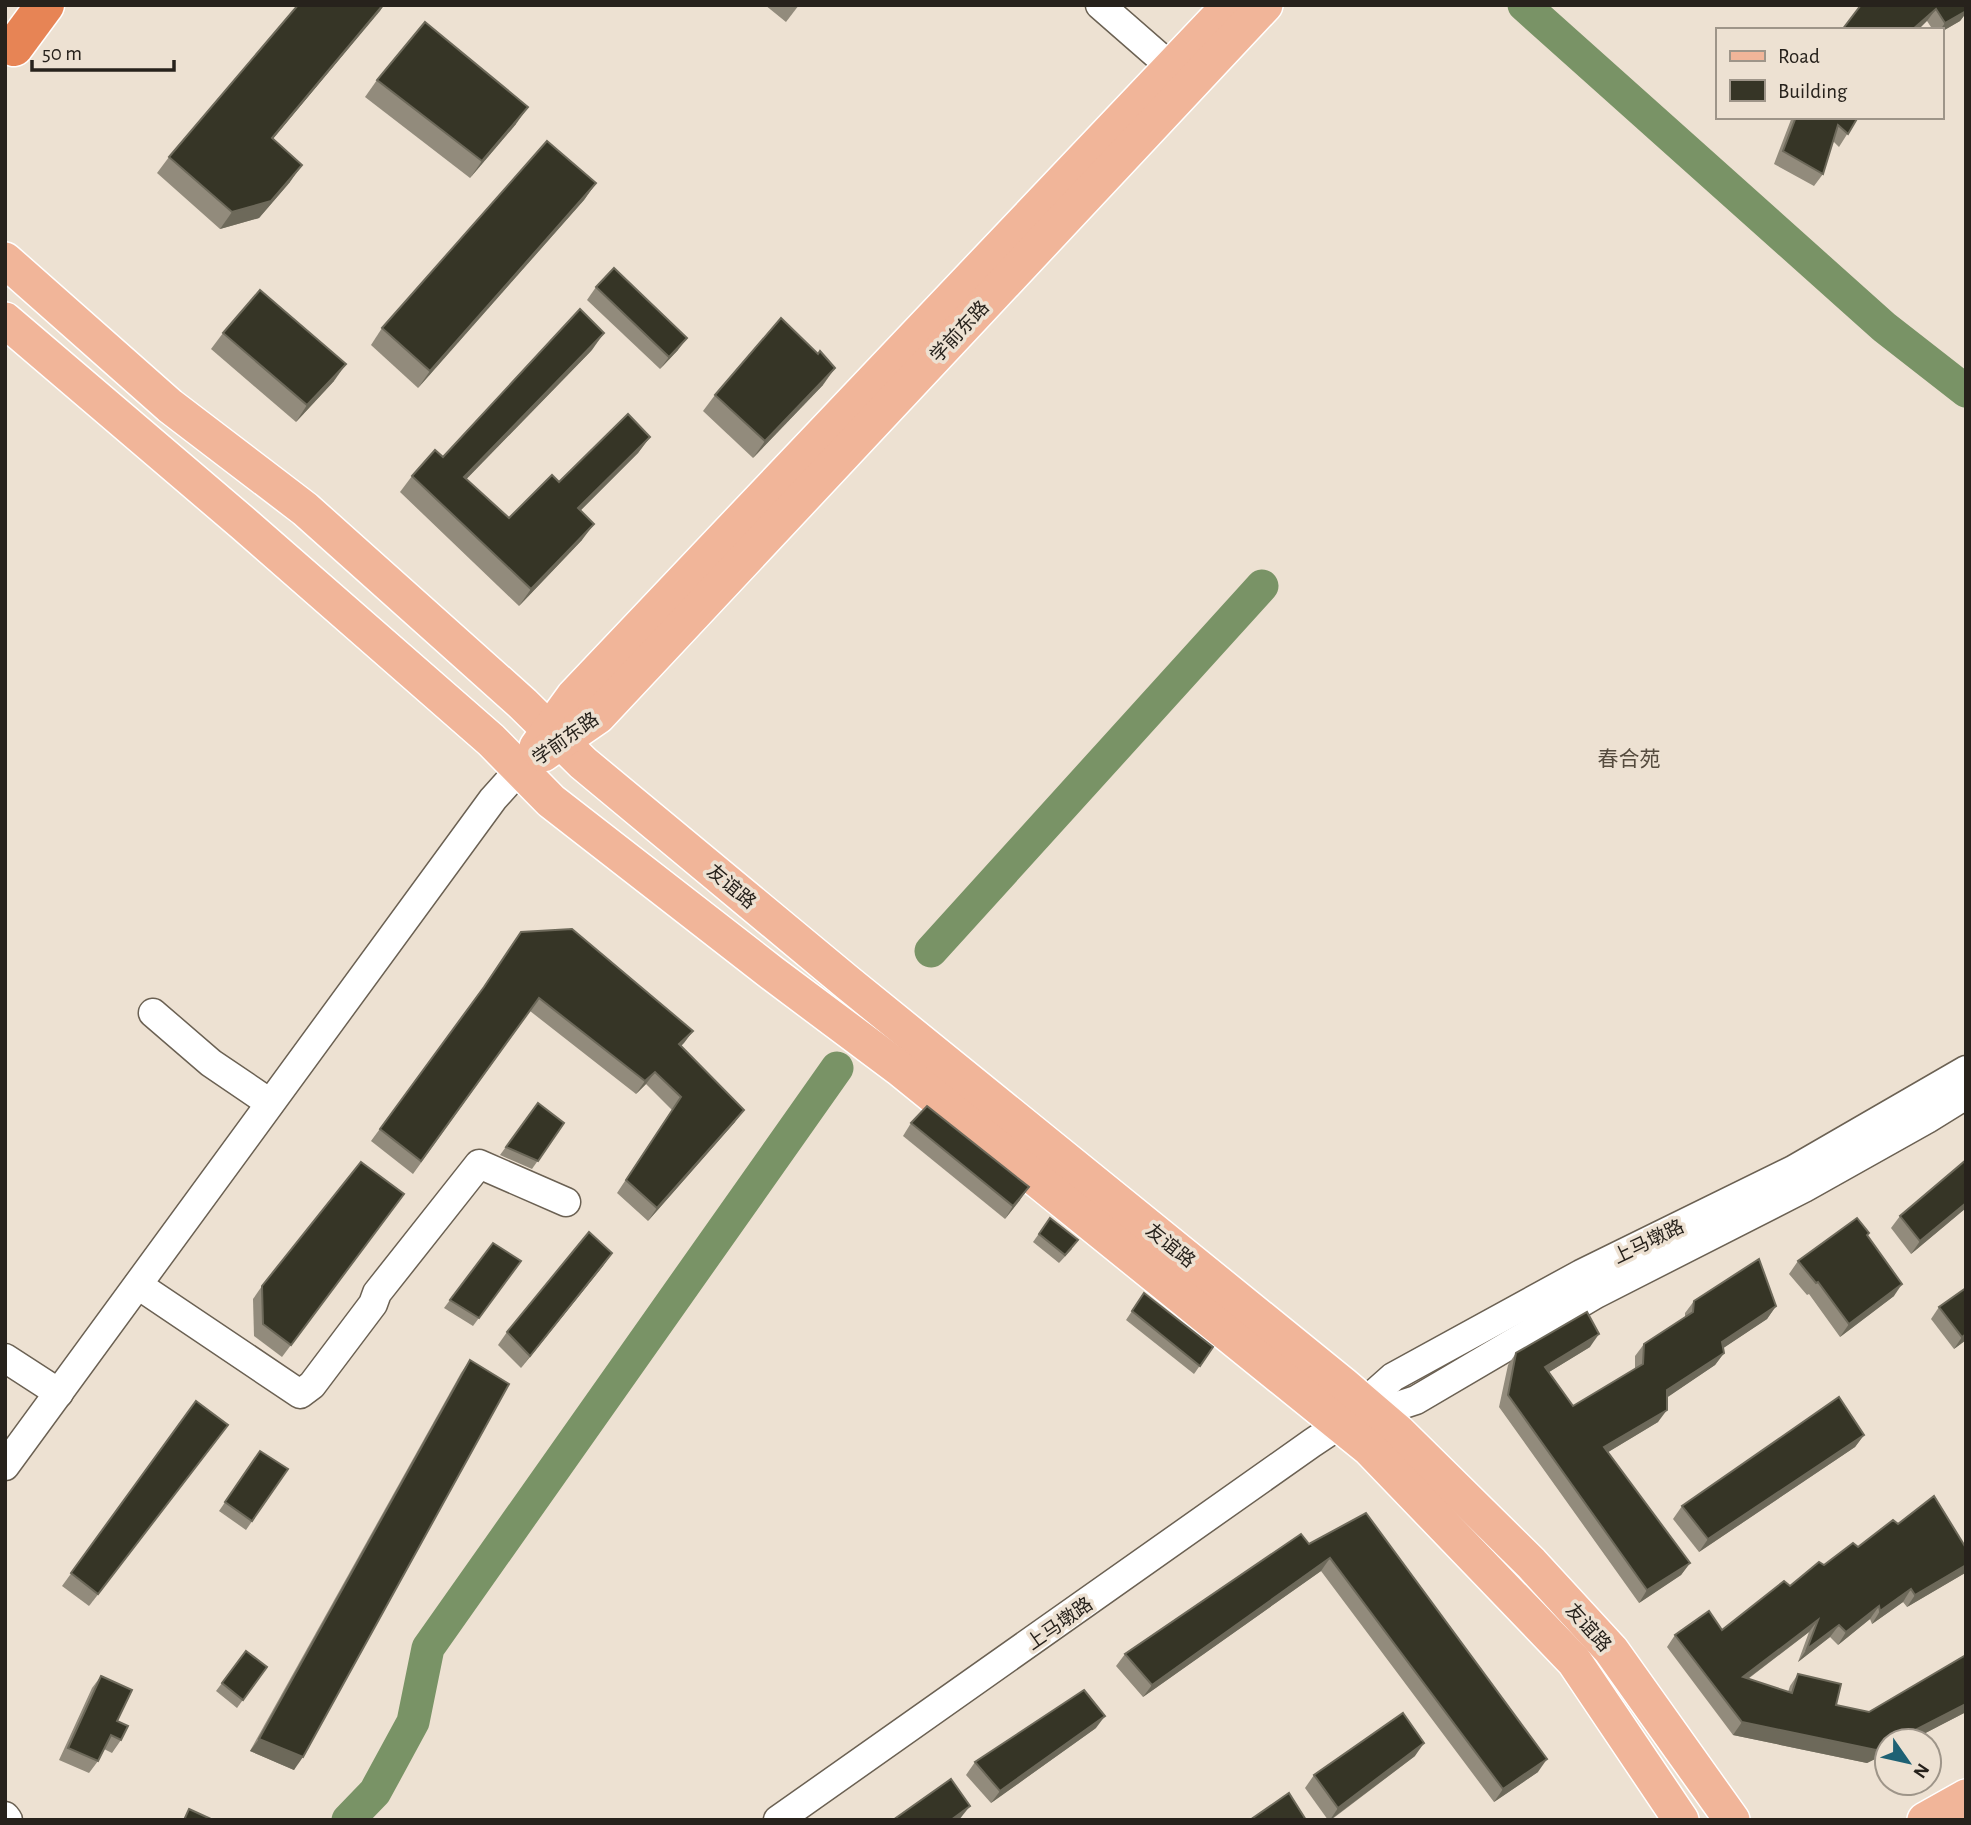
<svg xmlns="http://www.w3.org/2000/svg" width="1971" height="1825" viewBox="0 0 1971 1825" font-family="'Alegreya Sans','Noto Sans SC',sans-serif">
<rect width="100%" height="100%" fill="#ede1d2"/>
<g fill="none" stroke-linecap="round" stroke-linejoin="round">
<g stroke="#799366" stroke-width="33">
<polyline points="1524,5 1884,327 1966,391"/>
<polyline points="931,951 1262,586"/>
<polyline points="348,1820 375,1792 413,1722 428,1648 837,1068"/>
</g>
<defs>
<g id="minor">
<polyline points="1100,5 1171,67"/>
<polyline points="153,1013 211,1063 270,1103"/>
<polyline points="138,1285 300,1394 312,1385 373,1304 377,1293 479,1164 566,1202"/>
<polyline points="5,1358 59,1393"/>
<polyline points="1358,1419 1416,1400 1596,1294 1804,1188 1927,1119 1966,1095"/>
<polyline points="5,1466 493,799 520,769"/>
<polyline points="5,1816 8,1820"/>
<polyline points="778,1820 1312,1443 1339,1425 1393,1377 1581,1274 1793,1170 1966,1070"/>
</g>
<g id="major">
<polyline points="5,260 170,406 305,509 523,704 583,763 848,983 1342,1384 1398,1432 1531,1563 1611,1650 1732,1820"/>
<polyline points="5,320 244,524 491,740 551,801 772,973 899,1068 1370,1449 1574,1661 1681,1820"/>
<polyline points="537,747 574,696 1230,5"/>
<polyline points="543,754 598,716 1265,5"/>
<polyline points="1925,1820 1966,1797"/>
</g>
<polyline id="highway" points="14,47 45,5"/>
</defs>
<use href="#minor" stroke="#6b6153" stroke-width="31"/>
<use href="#major" stroke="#fff" stroke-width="38"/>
<use href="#highway" stroke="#fff" stroke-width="41"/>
<use href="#minor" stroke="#fff" stroke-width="28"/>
<use href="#major" stroke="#f1b599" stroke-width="35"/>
<use href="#highway" stroke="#e78455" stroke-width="38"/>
</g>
<g fill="#928b7c">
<polygon points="298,5 384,5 273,139 290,182 259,218 220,229 157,173 169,157"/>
<polygon points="765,5 799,5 786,22"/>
<polygon points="1861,5 1966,11 1966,13 1960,21 1941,32 1941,30 1933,30 1927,21"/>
<polygon points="377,80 516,124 470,178 365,97"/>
<polygon points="1792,117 1858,117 1839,147 1833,141 1823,174 1814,186 1774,164"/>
<polygon points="596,183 584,200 418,388 371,345 382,328"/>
<polygon points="596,287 678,350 660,369 587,300"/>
<polygon points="223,333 334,381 296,422 211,349"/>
<polygon points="592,350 466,479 509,518 559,482 650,437 638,453 581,510 582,540 519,606 400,492 412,476 443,457"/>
<polygon points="823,385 753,458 703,411 715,395"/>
<polygon points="521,932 693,1031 681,1046 735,1122 648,1221 617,1193 672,1110 646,1084 636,1094 530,1011 413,1174 371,1141 480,992"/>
<polygon points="538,1103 564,1123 532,1169 500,1155"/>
<polygon points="911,1123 1020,1200 1005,1219 903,1136"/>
<polygon points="1966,1160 1966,1208 1911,1254 1891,1228 1900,1216"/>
<polygon points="404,1194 282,1357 254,1336 253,1299 262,1286"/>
<polygon points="1050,1218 1072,1249 1059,1263 1033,1242"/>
<polygon points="1867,1235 1894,1296 1840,1337 1809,1294 1807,1295 1789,1274 1798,1261"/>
<polygon points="493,1243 521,1261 473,1326 444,1308"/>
<polygon points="603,1266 521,1368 498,1345 507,1332"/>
<polygon points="1966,1288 1966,1340 1954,1349 1931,1319 1939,1307"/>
<polygon points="1144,1293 1213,1347 1194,1374 1126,1320"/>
<polygon points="1694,1301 1776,1306 1767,1319 1723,1348 1724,1353 1715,1365 1667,1397 1658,1422 1608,1452 1690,1563 1681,1575 1639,1603 1499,1407 1508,1365 1516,1353 1590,1347 1549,1372 1573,1406 1635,1369 1635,1356 1644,1344 1685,1318 1685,1313"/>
<polygon points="470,1360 294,1770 250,1751 461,1373"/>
<polygon points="196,1401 219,1437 89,1606 62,1586"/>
<polygon points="1864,1435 1855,1447 1699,1552 1673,1519 1682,1506"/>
<polygon points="260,1451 288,1469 246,1530 219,1511"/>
<polygon points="1366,1513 1538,1772 1494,1802 1321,1571 1143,1697 1116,1666 1125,1654 1309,1544"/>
<polygon points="1898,1524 1966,1548 1966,1571 1965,1573 1907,1607 1903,1602 1872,1624 1870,1619 1838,1645 1830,1637 1798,1662 1809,1632 1748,1679 1788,1692 1790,1686 1798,1674 1836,1705 1869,1712 1966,1655 1966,1712 1910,1741 1887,1741 1887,1753 1867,1763 1733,1735 1667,1647 1675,1635 1722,1630 1790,1586"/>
<polygon points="246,1651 267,1667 237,1708 216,1691"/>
<polygon points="101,1676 117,1721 121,1740 112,1753 104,1749 98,1761 89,1773 59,1760 92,1688"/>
<polygon points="1096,1728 991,1803 966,1775 975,1762"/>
<polygon points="1415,1756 1331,1820 1328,1820 1305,1788 1314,1775"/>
</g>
<g fill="#6d695a">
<polygon points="383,5 384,5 380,11 260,154 272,138"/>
<polygon points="1936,9 1927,21 1918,30 1912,30"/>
<polygon points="1966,11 1966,13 1960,21 1941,32 1940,30 1945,23"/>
<polygon points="528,107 516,124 470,178 482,161"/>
<polygon points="302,165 290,182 259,218 220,229 232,212"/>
<polygon points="596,183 584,200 418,388 430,371"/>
<polygon points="604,333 592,350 452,494 464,477"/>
<polygon points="687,338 678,350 660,369 669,357"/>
<polygon points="346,364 334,381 296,422 307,405"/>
<polygon points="835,368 823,385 753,458 765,441"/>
<polygon points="650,437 638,453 567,524 578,508"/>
<polygon points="594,524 582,540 519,606 531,589"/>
<polygon points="693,1031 684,1043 670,1057 679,1044"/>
<polygon points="655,1072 646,1084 636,1094 645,1081"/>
<polygon points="744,1110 735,1122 648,1221 657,1208"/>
<polygon points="1029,1187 1020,1200 1005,1219 1013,1206"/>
<polygon points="1966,1203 1966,1208 1911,1254 1920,1241"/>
<polygon points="612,1253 603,1266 521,1368 530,1356"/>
<polygon points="1902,1284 1894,1296 1840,1337 1849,1324"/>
<polygon points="1776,1306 1767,1319 1713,1355 1722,1342"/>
<polygon points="1599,1334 1590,1347 1536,1380 1545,1367"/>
<polygon points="1966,1334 1966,1340 1954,1349 1962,1337"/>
<polygon points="1724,1353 1715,1365 1659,1403 1667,1390"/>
<polygon points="1667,1410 1658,1422 1595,1460 1604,1447"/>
<polygon points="228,1425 219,1437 89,1606 98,1594"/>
<polygon points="1864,1435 1855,1447 1699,1552 1708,1539"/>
<polygon points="1330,1558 1321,1571 1143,1697 1152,1685"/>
<polygon points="1690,1563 1681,1575 1639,1603 1647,1590"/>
<polygon points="1966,1565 1966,1571 1965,1573 1907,1607 1915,1595"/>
<polygon points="1911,1589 1903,1602 1872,1624 1880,1611"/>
<polygon points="1879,1606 1870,1619 1838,1645 1846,1632"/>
<polygon points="1818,1620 1809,1632 1734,1689 1743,1677"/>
<polygon points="1839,1625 1830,1637 1798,1662 1807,1649"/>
<polygon points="1966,1704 1966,1712 1910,1741 1894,1741"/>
<polygon points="1105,1716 1096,1728 991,1803 1000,1791"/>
<polygon points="1742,1722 1887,1745 1887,1753 1867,1763 1733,1735"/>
<polygon points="259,1739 303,1757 294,1770 250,1751"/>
<polygon points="1424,1743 1415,1756 1330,1820 1338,1808"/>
<polygon points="1547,1759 1538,1772 1494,1802 1503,1789"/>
<polygon points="970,1806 959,1820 951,1820"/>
</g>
<g fill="#363526" stroke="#6d695a" stroke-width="2">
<polygon points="298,5 383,5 272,138 302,165 271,201 232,212 169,157"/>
<polygon points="1861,5 1966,5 1966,11 1945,23 1936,9 1912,30 1842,30"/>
<polygon points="425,22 528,107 482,161 377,80"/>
<polygon points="1796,117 1858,117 1848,134 1838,125 1823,174 1783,151"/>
<polygon points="547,141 596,183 430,371 382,328"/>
<polygon points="614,268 687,338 669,357 596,287"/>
<polygon points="260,290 346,364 307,405 223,333"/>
<polygon points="580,309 604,333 464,477 509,518 552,475 559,482 628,414 650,437 578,508 594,524 531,589 412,476 435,450 443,457"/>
<polygon points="781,318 818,354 820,351 835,368 765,441 715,395"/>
<polygon points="572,929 693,1031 679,1044 744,1110 657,1208 626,1180 681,1097 655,1072 645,1081 539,998 421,1161 380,1129 484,987 521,932"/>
<polygon points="538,1103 564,1123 538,1161 506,1147"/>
<polygon points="927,1106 1029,1187 1013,1206 911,1123"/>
<polygon points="1966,1160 1966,1203 1920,1241 1900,1216"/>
<polygon points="361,1162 404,1194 291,1345 263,1324 262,1286"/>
<polygon points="1050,1218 1078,1240 1065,1255 1039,1234"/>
<polygon points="1857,1218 1869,1233 1867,1235 1902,1284 1849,1324 1818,1282 1816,1283 1798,1261"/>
<polygon points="589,1232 612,1253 530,1356 507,1332"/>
<polygon points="493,1243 521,1261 479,1318 450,1300"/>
<polygon points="1759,1259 1776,1306 1722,1342 1724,1353 1667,1390 1667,1410 1604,1447 1690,1563 1647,1590 1508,1395 1516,1353 1587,1312 1599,1334 1545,1367 1573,1406 1643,1364 1644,1344 1693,1312 1694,1301"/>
<polygon points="1966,1288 1966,1334 1962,1337 1939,1307"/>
<polygon points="1144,1293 1213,1347 1200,1366 1132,1311"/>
<polygon points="470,1360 509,1384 303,1757 259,1739"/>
<polygon points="1839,1397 1864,1435 1708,1539 1682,1506"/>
<polygon points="196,1401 228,1425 98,1594 71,1573"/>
<polygon points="260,1451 288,1469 252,1521 225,1502"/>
<polygon points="1934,1496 1966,1548 1966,1565 1915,1595 1911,1589 1880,1611 1879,1606 1846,1632 1839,1625 1807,1649 1818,1620 1743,1677 1792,1693 1798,1674 1841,1684 1836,1705 1869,1712 1966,1655 1966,1704 1894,1741 1887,1741 1887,1745 1876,1750 1742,1722 1675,1635 1709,1611 1722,1630 1784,1581 1790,1586 1819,1562 1824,1565 1853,1543 1858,1547 1893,1520 1898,1524"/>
<polygon points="1366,1513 1547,1759 1503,1789 1330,1558 1152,1685 1125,1654 1301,1534 1309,1544"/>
<polygon points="246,1651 267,1667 243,1700 222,1683"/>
<polygon points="101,1676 132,1690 117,1721 128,1726 121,1740 111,1735 98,1761 68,1748"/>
<polygon points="1084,1690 1105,1716 1000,1791 975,1762"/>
<polygon points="1403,1713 1424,1743 1338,1808 1314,1775"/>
<polygon points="951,1779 970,1806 951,1820 893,1820"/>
<polygon points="1289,1793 1306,1820 1250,1820"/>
<polygon points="189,1809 213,1820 184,1820"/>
</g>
<g text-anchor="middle" stroke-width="7" stroke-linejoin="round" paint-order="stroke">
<g font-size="19" fill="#27221c" stroke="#ede1d2">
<text transform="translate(959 331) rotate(-47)" y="7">学前东路</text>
<text transform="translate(565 738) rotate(-35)" y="7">学前东路</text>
<text transform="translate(732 886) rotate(40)" y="7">友谊路</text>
<text transform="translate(1648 1241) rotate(-26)" y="7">上马墩路</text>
<text transform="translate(1171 1245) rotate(39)" y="7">友谊路</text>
<text transform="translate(1059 1623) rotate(-35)" y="7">上马墩路</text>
<text transform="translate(1589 1627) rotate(48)" y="7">友谊路</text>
</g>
<g font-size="21" fill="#554b3e" stroke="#ede1d2">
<text x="1629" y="766">春合苑</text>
</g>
</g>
<rect width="1971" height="1825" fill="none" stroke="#27221c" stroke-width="14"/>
<rect x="1716" y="28" width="228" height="91" fill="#ede1d2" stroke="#9e9589" stroke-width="2"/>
<rect x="1730" y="51" width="35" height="10" fill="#f1b599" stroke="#9e9589" stroke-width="2"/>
<text x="1778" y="63" font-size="21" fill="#27221c">Road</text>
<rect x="1730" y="80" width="35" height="21" fill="#363526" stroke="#9e9589" stroke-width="2"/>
<text x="1778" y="98" font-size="21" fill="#27221c">Building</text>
<g transform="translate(1908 1762) rotate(124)"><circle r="33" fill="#ede1d2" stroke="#9e9589" stroke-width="2"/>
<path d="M0-5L12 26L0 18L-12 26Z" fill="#1e6174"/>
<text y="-10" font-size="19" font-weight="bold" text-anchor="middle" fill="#27221c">N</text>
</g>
<path d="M32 60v10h142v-10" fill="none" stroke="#27221c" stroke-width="3.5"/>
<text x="42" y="60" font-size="21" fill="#27221c" stroke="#ede1d2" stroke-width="5" paint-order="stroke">50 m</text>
</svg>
